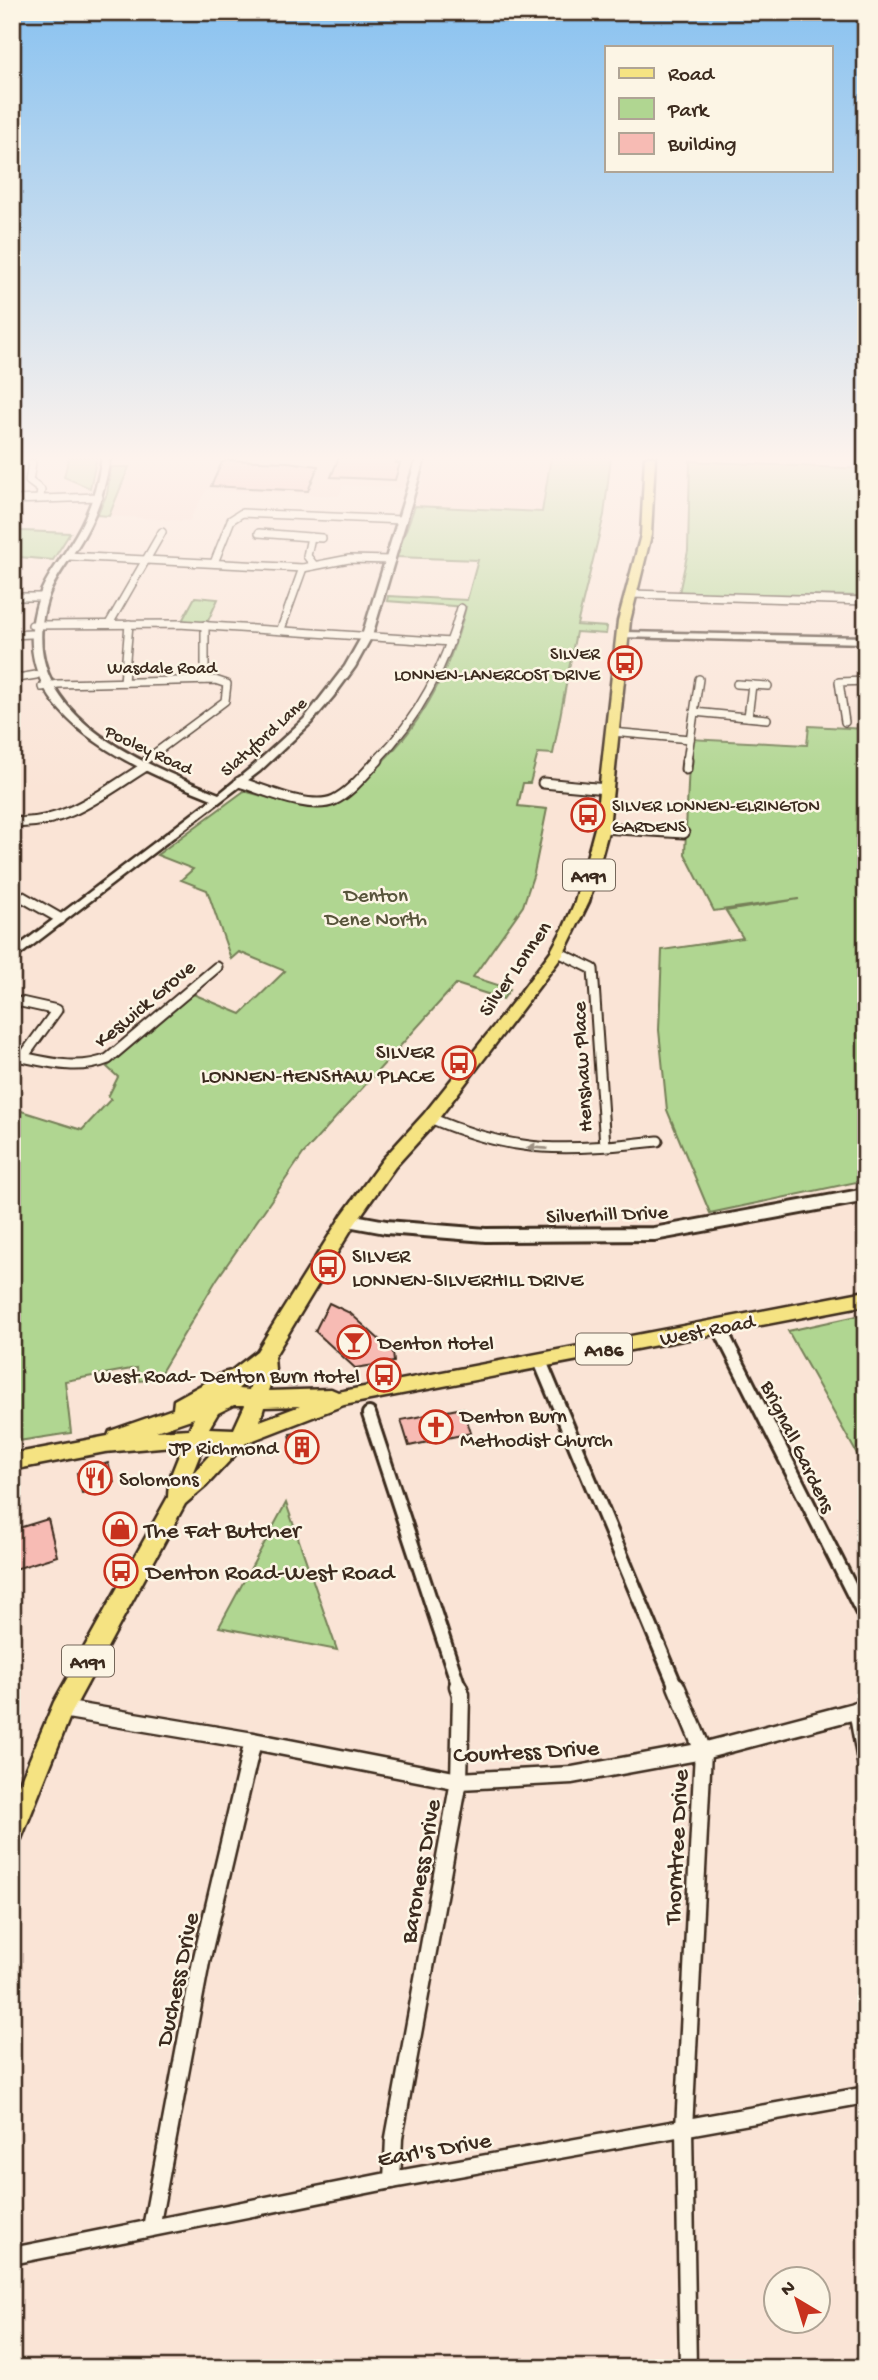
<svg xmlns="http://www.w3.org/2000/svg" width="878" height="2380" viewBox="0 0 878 2380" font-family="'Gochi Hand',sans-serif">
<rect width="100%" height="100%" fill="#fae4d6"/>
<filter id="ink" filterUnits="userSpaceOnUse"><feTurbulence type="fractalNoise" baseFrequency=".0143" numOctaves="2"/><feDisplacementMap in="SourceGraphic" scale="14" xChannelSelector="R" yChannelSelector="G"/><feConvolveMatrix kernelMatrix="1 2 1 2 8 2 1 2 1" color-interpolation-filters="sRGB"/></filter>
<g filter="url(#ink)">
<g fill="#f9d8cc">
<polygon points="115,457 414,457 403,488 343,485 339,496 206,490 189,521 109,516 129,468 111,467"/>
<polygon points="430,457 551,457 542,512 415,506"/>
</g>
<g fill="#b0d691" stroke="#768058" stroke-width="2">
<polygon points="69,457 97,457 90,488 64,477"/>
<path d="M551,457H611L604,515L577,625L607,627L606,634L576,632L553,754L538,753L530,783H523L518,806L547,809L534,873L523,906L473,977L510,989L503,999L456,984L303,1154L217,1279L157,1379L139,1381L137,1368L65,1381L71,1433L12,1442V1108L82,1130L111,1099L108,1097L118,1077L107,1067L193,994L241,1014L285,971L239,952L231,959L207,890L181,880L193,869L157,855L244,791C263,796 305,811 323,806C332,804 342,794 350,788C412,745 448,679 466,607L387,601L388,596L467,600L478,560L396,557L415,506L542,512Z"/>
<polygon points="690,461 866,469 866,596 679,593 688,551"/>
<polygon points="111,467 129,467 109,516 97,515 107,494"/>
<polygon points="22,531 70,533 53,560 19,557 12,553 12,534"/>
<polygon points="195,597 218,599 207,623 182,621"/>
<polygon points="809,726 866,729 866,1180 710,1213 667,1110 659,1030 662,950 743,938 726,911 799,899 714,911 685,854 690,739 807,745"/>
<polygon points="866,1314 866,1470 788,1331"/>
<polygon points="286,1503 337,1650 219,1627"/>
</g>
<g fill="#f7bbb4" stroke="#3b2a1e" stroke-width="2">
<polygon points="339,457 398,457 396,463 400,463 395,480 331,477"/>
<polygon points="229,460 288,462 318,466 308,491 211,486 222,462"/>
<polygon points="329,1303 350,1313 393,1352 394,1362 355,1368 315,1331"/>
<polygon points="463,1408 471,1433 409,1446 401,1420"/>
<polygon points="308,1431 314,1461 296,1464 290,1434"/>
<polygon points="108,1463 114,1483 82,1493 77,1473"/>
<polygon points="48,1519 57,1556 12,1570 12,1530"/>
</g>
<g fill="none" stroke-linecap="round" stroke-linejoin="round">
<defs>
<g id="minor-far3">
<polyline points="32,463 29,481 41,490 40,497"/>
<polyline points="12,500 99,497"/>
<polyline points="259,533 322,538"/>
<polyline points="311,537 307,556 314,565"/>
<polyline points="67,556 303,568 349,559 391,560"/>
<polyline points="214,563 231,520 242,513 402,520"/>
<polyline points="631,594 866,601"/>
<polyline points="12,597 43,597"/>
<polyline points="109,624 162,532"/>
<polyline points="32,625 179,624 451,642"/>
<polyline points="205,625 205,680"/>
<polyline points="281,629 303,568"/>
<polyline points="12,635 31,634"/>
<polyline points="12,679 36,675"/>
<polyline points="124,682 129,624"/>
<polyline points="737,684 768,686"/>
<polyline points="42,687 58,684 215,680 227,684 225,701 147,759"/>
<polyline points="694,712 767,719"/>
<polyline points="748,717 752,685"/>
<polyline points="845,722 839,682 866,681"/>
<polyline points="612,732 690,739"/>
<path d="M376,761C420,716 444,668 461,608"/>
<polyline points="687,761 699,679"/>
</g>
<g id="minor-far2">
<polyline points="686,769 687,760"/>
<path d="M239,782C263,789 310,811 334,800C351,792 365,773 378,760"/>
<polyline points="543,783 606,789"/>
<path d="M12,822C62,827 103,793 143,768"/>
<polyline points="602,828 684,833"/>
<polyline points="12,891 61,919"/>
<polyline points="558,952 593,969 605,1146"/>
<polyline points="21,1002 57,1010 23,1057"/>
<path d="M12,1055C44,1061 76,1072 108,1059L217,967"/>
<path d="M430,1118C517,1155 566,1151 658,1141"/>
</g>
<g id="minor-far1">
<polyline points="348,1220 386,1227 486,1235 654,1234 866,1195"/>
<polyline points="719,1327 866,1619"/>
<polyline points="540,1361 676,1687"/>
<polyline points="369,1414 459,1687"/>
</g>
<g id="minor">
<polyline points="676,1686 703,1751 684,2129 688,2368"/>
<polyline points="62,1709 253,1741 459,1781 572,1775 703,1751 866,1708"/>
<polyline points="857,1710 866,1761"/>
<polyline points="392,2180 394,2138 459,1781 461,1694 458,1686"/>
<polyline points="151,2228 201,1962 253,1741"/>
<polyline points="12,2256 392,2180 866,2095"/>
</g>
<g id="tertiary">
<path d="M102,457H110C105,491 96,517 78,546C68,562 54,579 48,597C11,711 134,760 219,794L253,766L304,719L345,666L362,636L417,457H425L372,636L355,667L333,697L311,723L260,771L12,961V951L212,799C127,765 0,713 39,597C45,579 59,562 69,546C88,517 97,491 102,457Z"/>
<polygon points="623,632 866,637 866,643 620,637 620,633"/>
</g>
<path id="primary" d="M645,457H655L651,535L630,621L609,828L589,902L563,955L436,1122L395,1167L354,1225L274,1357L275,1370L268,1391L331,1389L338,1392L866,1291V1305L344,1405L246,1443L206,1486L185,1504L71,1714L21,1839L12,1843V1801L54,1702L168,1497L169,1480L183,1445L105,1452L12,1470V1454L108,1436L110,1431L173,1409L174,1400L223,1373L231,1371L257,1351L342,1215L383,1159L424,1114L517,997L551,951L564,927L575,902L595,828L618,621L641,535ZM254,1373L249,1390L238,1389ZM234,1405H245L234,1429L209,1428L218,1413ZM300,1406L260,1421L264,1407ZM194,1418L189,1429L156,1431ZM204,1444L219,1445L192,1474Z"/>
</defs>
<use href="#minor-far3" stroke="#3b2a1e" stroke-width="10"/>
<use href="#minor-far2" stroke="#3b2a1e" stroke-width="13"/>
<use href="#minor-far1" stroke="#3b2a1e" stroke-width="18"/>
<use href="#minor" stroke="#3b2a1e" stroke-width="21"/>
<use href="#tertiary" stroke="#3b2a1e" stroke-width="5"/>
<use href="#primary" stroke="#3b2a1e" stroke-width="5"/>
<use href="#minor-far3" stroke="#fcf5e5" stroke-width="7"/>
<use href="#minor-far2" stroke="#fcf5e5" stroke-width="9"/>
<use href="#minor-far1" stroke="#fcf5e5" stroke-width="12"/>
<use href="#minor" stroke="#fcf5e5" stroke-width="16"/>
<use href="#tertiary" fill="#fcf5e5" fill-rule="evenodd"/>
<use href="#primary" fill="#f5e382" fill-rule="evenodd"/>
</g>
<defs><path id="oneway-solid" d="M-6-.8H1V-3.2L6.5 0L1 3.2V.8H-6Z" transform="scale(1.75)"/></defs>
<use fill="#9c9082" href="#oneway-solid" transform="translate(537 1148) rotate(-177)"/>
</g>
<linearGradient id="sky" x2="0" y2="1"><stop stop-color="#89c2f0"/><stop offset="0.58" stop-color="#fdf3ed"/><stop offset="1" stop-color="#fdf3ed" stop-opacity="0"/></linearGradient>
<rect width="878" height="790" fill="url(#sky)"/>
<defs>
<symbol id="bus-ring" viewBox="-11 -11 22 22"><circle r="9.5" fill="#fcf5e5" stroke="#c8321e" stroke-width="1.5"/><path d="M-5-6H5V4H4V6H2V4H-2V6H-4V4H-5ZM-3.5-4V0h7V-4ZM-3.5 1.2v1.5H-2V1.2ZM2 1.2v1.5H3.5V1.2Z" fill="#c8321e"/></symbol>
<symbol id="bar-ring" viewBox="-11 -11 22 22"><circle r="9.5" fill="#fcf5e5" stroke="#c8321e" stroke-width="1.5"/><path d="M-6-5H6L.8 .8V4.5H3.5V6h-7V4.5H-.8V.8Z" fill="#c8321e"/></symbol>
<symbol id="church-ring" viewBox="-11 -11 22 22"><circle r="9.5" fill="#fcf5e5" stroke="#c8321e" stroke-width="1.5"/><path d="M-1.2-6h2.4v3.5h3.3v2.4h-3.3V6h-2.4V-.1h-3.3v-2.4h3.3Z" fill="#c8321e"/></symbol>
<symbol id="building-ring" viewBox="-11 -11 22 22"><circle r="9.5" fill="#fcf5e5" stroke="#c8321e" stroke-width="1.5"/><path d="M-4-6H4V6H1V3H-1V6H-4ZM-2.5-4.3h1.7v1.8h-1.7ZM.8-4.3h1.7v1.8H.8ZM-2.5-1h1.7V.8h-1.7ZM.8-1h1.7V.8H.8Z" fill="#c8321e"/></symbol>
<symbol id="restaurant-ring" viewBox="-11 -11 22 22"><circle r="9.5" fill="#fcf5e5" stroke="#c8321e" stroke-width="1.5"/><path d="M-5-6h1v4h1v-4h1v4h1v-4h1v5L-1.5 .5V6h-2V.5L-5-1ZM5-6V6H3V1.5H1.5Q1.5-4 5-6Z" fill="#c8321e"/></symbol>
<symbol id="shop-ring" viewBox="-11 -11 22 22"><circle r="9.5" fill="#fcf5e5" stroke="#c8321e" stroke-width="1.5"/><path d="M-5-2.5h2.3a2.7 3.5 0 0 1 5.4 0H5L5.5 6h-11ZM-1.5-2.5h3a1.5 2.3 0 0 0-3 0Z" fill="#c8321e"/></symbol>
</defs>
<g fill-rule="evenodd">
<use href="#bus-ring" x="606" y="644" width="38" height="38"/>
<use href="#bus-ring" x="569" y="796" width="38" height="38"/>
<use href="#bus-ring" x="440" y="1044" width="38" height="38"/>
<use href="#bus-ring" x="309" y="1248" width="38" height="38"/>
<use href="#bar-ring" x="335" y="1323" width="38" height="38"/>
<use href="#bus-ring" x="365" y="1356" width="38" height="38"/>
<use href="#church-ring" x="417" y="1408" width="38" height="38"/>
<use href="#building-ring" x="283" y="1428" width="38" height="38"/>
<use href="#restaurant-ring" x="76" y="1459" width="38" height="38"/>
<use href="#shop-ring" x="101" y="1510" width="38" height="38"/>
<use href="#bus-ring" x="102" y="1552" width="38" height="38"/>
</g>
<g text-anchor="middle" stroke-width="5" stroke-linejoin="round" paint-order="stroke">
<g font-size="18" fill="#3b2a1e" stroke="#fcf5e5" text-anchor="end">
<text x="600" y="659">SILVER<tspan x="600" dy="21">LONNEN-LANERCOST DRIVE</tspan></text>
<text x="612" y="811" text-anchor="start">SILVER LONNEN-ELRINGTON<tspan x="612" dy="21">GARDENS</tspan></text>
</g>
<g font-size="18" fill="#3b2a1e" stroke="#fcf5e5">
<text x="162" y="673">Wasdale Road</text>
<text transform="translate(263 736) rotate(-42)" y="6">Slatyford Lane</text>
<text transform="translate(149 749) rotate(25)" y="6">Pooley Road</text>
</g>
<g fill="#fcf5e5" stroke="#75675a" stroke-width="2">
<rect x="563" y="859.5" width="52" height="31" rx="5"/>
<rect x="576" y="1333.5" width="56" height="31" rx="5"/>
<rect x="62" y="1645.5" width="52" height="31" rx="5"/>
</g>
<g font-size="19" font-weight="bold" fill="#3b2a1e">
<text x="589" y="882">A191</text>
<text x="604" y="1356">A186</text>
<text x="88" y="1668">A191</text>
</g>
<g font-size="21" fill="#58553b" stroke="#fcf5e5">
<text x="376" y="901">Denton<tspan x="376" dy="24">Dene North</tspan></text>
</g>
<g font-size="21" fill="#3b2a1e" stroke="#fcf5e5">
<text transform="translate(514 968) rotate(-55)" y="7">Silver Lonnen</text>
<text transform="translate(144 1003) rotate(-40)" y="7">Keswick Grove</text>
<text transform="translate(581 1067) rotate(-93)" y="7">Henshaw Place</text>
<text transform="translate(607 1213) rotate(-2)" y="7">Silverhill Drive</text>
<text transform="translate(707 1329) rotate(-11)" y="7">West Road</text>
<text transform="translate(799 1446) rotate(64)" y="7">Brignall Gardens</text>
</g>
<g font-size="21" fill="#3b2a1e" stroke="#fcf5e5" text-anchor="start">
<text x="434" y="1058" text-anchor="end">SILVER<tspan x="434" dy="24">LONNEN-HENSHAW PLACE</tspan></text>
<text x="352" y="1262">SILVER<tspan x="352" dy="24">LONNEN-SILVERHILL DRIVE</tspan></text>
<text x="378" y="1349">Denton Hotel</text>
<text x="360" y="1382" text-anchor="end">West Road- Denton Burn Hotel</text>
<text x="460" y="1422">Denton Burn<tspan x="460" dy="24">Methodist Church</tspan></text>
<text x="278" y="1454" text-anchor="end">JP Richmond</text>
<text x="119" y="1485">Solomons</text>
</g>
<g font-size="24" fill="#3b2a1e" stroke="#fcf5e5" text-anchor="start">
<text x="144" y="1537">The Fat Butcher</text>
<text x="146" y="1579">Denton Road-West Road</text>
</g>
<g font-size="24" fill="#3b2a1e" stroke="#fcf5e5">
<text transform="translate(526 1750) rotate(-3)" y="8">Countess Drive</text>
<text transform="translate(675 1847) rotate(-87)" y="8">Thorntree Drive</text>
<text transform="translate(419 1871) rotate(-80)" y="8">Baroness Drive</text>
<text transform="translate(176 1979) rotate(-78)" y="8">Duchess Drive</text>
<text transform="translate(434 2148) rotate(-10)" y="8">Earl's Drive</text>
</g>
</g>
<rect width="878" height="2380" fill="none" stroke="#fcf5e5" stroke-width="42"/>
<rect x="21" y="21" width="836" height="2338" fill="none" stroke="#3b2a1e" stroke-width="2.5" filter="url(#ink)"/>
<rect x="605" y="46" width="228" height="126" fill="#fcf5e5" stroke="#afa495" stroke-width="2"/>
<rect x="619" y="68" width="35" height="10" fill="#f5e382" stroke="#afa495" stroke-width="2"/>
<text x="668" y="80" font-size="21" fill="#3b2a1e">Road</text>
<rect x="619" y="98" width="35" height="21" fill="#b0d691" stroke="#afa495" stroke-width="2"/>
<text x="668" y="116" font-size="21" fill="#3b2a1e">Park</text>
<rect x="619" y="133" width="35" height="21" fill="#f7bbb4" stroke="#afa495" stroke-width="2"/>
<text x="668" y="150" font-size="21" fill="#3b2a1e">Building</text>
<g transform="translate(797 2300) rotate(322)"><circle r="33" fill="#fcf5e5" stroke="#afa495" stroke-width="2"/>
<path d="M0-5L12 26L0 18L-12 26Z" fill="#c8321e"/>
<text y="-10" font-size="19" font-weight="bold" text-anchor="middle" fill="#3b2a1e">N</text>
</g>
</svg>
